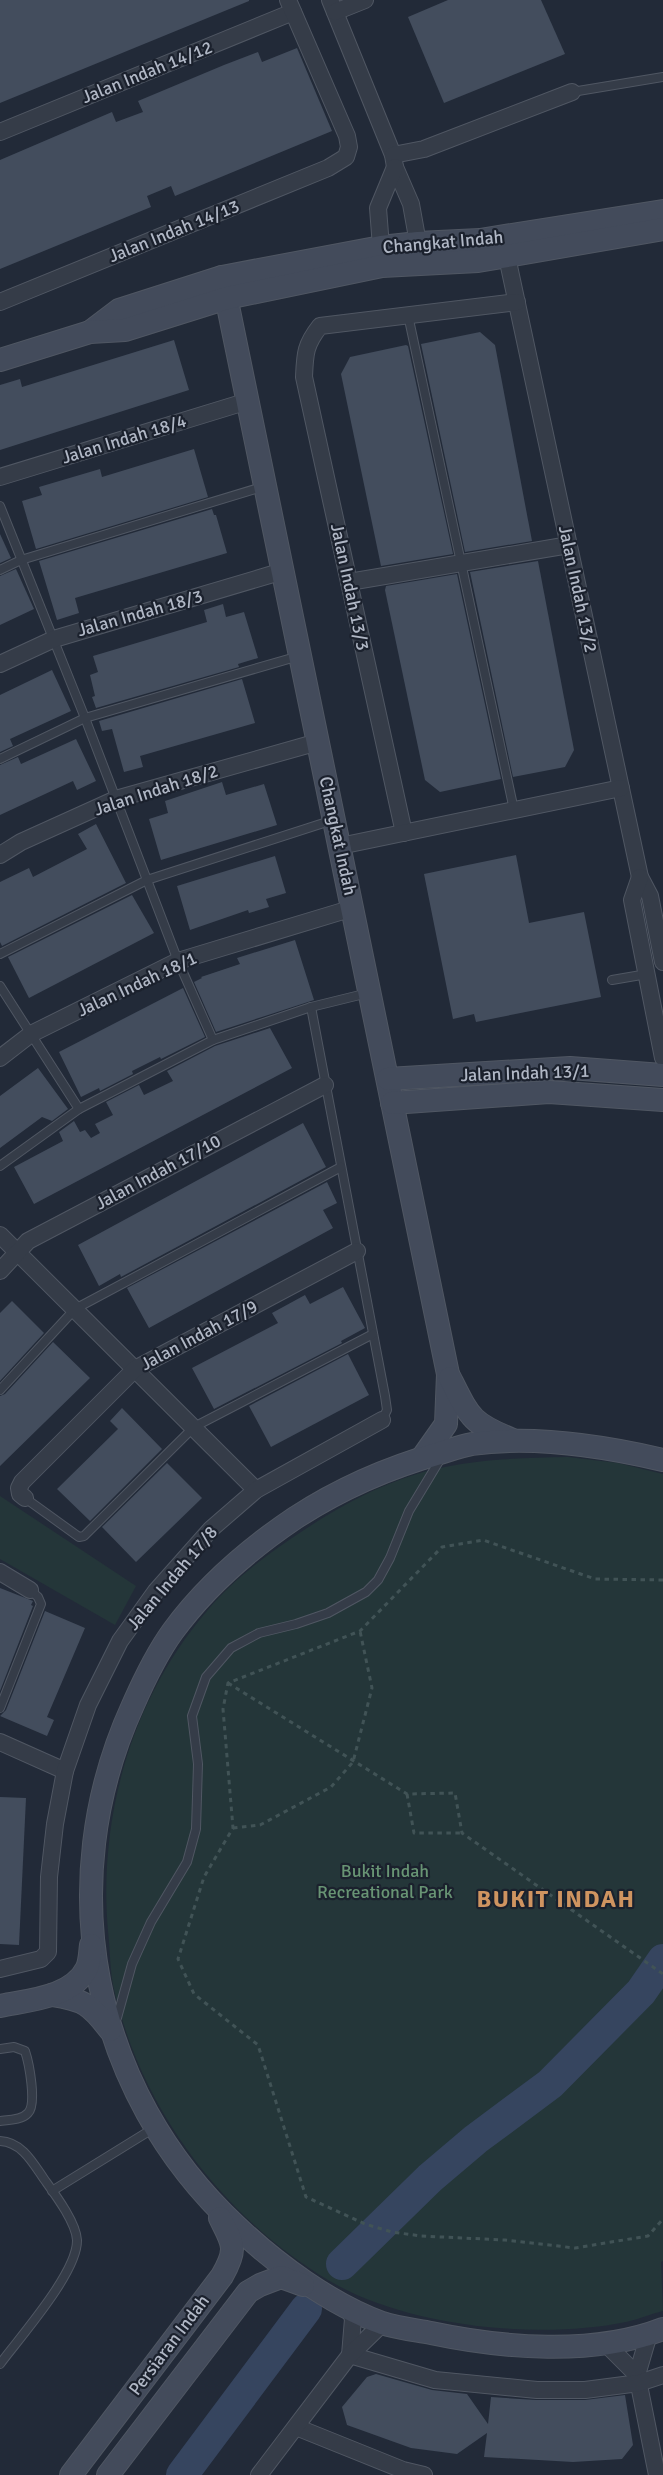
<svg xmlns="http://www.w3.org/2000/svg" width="663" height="2475" viewBox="0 0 663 2475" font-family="Signika,sans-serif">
<rect width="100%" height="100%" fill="#222a38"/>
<g fill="#243639">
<path d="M568,1457L618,1463L663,1474V2261L661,2262L663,2311C651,2314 639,2319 626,2322C538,2340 406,2327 328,2280C221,2215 140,2108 113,1985C110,1968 110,1949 108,1931C98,1817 132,1698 207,1611C233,1580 267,1554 301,1532C337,1508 374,1487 417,1474C466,1459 517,1458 568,1457Z"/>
<polygon points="0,1496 136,1586 115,1625 0,1559"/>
</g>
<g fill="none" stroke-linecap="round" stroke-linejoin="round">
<g stroke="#36455f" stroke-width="32">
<polyline points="342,2264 430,2178 476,2139 550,2084 641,1992 663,1960"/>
<polyline points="182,2475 306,2309"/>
</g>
</g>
<g fill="#434d5d">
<polygon points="0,0 249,0 249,1 0,103"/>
<polygon points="448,0 541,0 565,54 444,103 408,17"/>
<polygon points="297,48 332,131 175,196 171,186 147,196 151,207 0,269 0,160 112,112 116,122 143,112 138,101 224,65 258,52 262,62"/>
<polygon points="480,332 495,345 532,541 465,552 421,344"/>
<polygon points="174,340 189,390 0,450 0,385 20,379 22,387"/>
<polygon points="406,345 408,346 453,554 381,566 341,374 350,357"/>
<polygon points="194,449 208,497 36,549 22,501 42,495 39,487 100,469 102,477"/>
<polygon points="212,509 214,515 216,515 227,553 75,598 79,613 57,620 39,561"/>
<polygon points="0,534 11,558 0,563"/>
<polygon points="538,561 574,750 565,767 513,777 470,572"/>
<polygon points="16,569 34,609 0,625 0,576"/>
<polygon points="457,574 501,779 440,792 425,780 385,590 386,586"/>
<polygon points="223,604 226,617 244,612 258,658 238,664 239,667 96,708 92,697 95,696 90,675 98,672 93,656 207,622 204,610"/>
<polygon points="52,670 71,711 10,739 13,746 0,752 0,695"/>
<polygon points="242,679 255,723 140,756 143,767 124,772 112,729 102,731 99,721"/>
<polygon points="76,739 96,781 77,790 73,781 0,815 0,765 18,757 21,764"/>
<polygon points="222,782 226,795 264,784 277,825 161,860 149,819 168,813 165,801"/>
<polygon points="96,824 126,883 2,946 0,942 0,882 29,868 33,877 87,849 78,834"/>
<polygon points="516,855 529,923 584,912 601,997 476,1022 474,1014 453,1019 424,874"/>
<polygon points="275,856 286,893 266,899 269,907 249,913 248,910 190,930 177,886"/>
<polygon points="132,895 154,933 29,998 8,957"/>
<polygon points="295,940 314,1000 216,1032 194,982 202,978 201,977 240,964 237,958"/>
<polygon points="183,988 205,1037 161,1059 160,1057 132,1071 133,1074 100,1091 99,1088 81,1097 59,1052"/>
<polygon points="270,1028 292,1068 34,1204 14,1167 63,1141 59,1132 74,1121 80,1132 85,1130 91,1138 100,1133 95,1124 113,1115 106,1102 139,1085 144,1095 173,1081 167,1071 215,1046"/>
<polygon points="38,1068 68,1109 52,1121 42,1117 0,1148 0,1096"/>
<polygon points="303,1123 326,1167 121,1277 120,1274 99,1286 78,1245"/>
<polygon points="327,1182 337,1203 323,1210 333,1228 149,1328 127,1288"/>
<polygon points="343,1287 365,1328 341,1341 342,1343 214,1409 192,1368 278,1323 272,1313 305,1295 310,1304"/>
<polygon points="12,1301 44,1333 0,1381 0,1313"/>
<polygon points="53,1342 90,1378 0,1466 0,1396 5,1394"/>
<polygon points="348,1354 369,1395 271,1447 249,1406"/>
<polygon points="122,1408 162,1449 90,1521 57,1489 118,1429 110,1421"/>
<polygon points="167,1463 202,1498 136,1562 102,1527"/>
<polygon points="0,1588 33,1601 31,1605 33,1606 0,1691"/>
<polygon points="45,1611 85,1628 47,1717 54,1720 47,1736 0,1716 6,1710"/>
<polygon points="0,1797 26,1798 19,1945 0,1944"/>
<polygon points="376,2374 432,2390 467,2394 488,2424 491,2397 536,2400 585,2400 625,2395 633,2445 622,2459 573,2462 484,2457 487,2433 457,2454 411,2448 347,2425 342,2407 367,2377"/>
</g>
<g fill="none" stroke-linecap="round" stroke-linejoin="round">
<defs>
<g id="lane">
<polyline points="572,92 663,77"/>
<polyline points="408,315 514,810"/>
<polyline points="0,506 85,718 178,961 213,1040"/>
<polyline points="0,570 21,560 262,487"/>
<polyline points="0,759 85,718 299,656"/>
<polyline points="0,954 147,880 333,820"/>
<polyline points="612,980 647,974"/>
<polyline points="0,986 79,1109"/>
<polyline points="311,1007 385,1396 387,1410 382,1420"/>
<polyline points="0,1166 79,1109 213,1040 311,1007 368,993"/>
<polyline points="0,1390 75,1309 341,1167"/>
<polyline points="25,1498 79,1537 84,1536 194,1427 373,1334"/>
<polyline points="0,1708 41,1604 38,1597 30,1590"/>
<polyline points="117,2018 132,1964 151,1922 187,1862 196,1829 198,1764 192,1716 206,1677 231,1648 259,1633 296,1624 328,1613 366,1592 378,1580 390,1558 409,1511 441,1458"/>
<path d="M0,2049L14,2047L25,2051C29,2063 37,2104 28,2113C22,2120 9,2120 0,2121"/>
<path d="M0,2141C22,2142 33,2163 44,2179C54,2193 76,2222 77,2240C78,2272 20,2337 0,2364"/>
<polyline points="52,2191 154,2128"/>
</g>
<g id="street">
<polyline points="330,0 393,155 395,167 411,204 418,243"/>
<polyline points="335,12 365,0"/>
<polyline points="0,132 293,12"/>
<polyline points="393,155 424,149 572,92"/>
<polyline points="381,247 378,208 395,167"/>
<polyline points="507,257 640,877 650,896 663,962"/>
<polyline points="0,302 328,168 346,157 349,147 347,136 288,0"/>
<polyline points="0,477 248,401"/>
<polyline points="349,582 569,545"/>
<polyline points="0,664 54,639 283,571"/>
<path d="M404,833L304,377C305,354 305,345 320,326L517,302"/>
<polyline points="340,846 621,788"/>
<polyline points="0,855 21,842 116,799 318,742"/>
<polyline points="640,877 632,900 663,1058"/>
<polyline points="0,1058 31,1034 178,961 353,908"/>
<polyline points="0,1235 256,1490"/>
<polyline points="0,1271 28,1241 325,1085"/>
<polyline points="25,1498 20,1494 19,1488 22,1482 135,1369 357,1251"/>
<polyline points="0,1572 30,1590"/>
<polyline points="0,1742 65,1771"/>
<polyline points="0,1969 41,1959 48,1952 49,1877 55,1824 65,1771 88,1705 120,1641 156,1591 211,1529 256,1490 382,1420"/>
<polyline points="348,2306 353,2319 350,2355"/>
<polyline points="649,2334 637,2375 657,2475"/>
<polyline points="605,2343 637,2375"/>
<polyline points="350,2355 435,2380 537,2390 585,2390 639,2383 663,2375"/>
<polyline points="296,2427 403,2470 424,2475"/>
<polyline points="259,2475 350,2355 383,2323"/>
</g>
<g id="secondary">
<polyline points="222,277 448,1374 446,1424 422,1458"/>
<polyline points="90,332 119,310 222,277 381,247 418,243 480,240 663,211"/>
<polyline points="0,360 90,332 125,330 227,298 382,266 478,261 663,229"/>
<polyline points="388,1079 570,1068 663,1075"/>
<polyline points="392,1103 549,1092 663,1100"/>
<path d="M450,1378C470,1418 471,1423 513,1440"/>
<path d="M663,1460C603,1446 533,1435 472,1444C461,1446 450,1450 440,1453C387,1468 341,1488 295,1518C249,1549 206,1586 173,1631C157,1653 144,1680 133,1705C51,1884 91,2091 236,2226C276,2264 330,2304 382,2323C397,2328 415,2330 431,2333C502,2348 594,2356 663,2329"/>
<path d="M52,1995C84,2000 90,2004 110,2030"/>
<path d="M0,2006C28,2000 72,1998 87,1968C90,1961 90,1952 91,1945"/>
<path d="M71,2475L222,2276C238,2248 233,2244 220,2218"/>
<polyline points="108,2475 248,2292 260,2285 281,2277 303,2285"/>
</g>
</defs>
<use href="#lane" stroke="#505763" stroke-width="10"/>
<use href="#street" stroke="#505763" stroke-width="18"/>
<use href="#secondary" stroke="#505763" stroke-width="24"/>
<g stroke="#415356" stroke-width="3" stroke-dasharray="4.5 4.5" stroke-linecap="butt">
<polyline points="663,1580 595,1579 483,1540 442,1547 360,1631 228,1683 223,1709 233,1828 204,1877 178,1959 194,1994 258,2045 306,2197 365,2224 392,2232 421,2236 505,2240 575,2248 648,2236 663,2219"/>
<polyline points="228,1683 407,1794 455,1793 462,1833 663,1974"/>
<polyline points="407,1794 414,1833 462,1833"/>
<polyline points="233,1828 260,1825 331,1787 353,1762 372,1688 360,1631"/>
</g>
<use href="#lane" stroke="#353c48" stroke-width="8"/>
<use href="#street" stroke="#353c48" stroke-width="16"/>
<use href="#secondary" stroke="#434b5b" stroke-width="22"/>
</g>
<g text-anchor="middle" stroke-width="4.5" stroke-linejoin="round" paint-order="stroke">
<g font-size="18" fill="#b0b7c5" stroke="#1b212d">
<text transform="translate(147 72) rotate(-22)" y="6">Jalan Indah 14/12</text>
<text transform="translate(174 231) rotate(-22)" y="6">Jalan Indah 14/13</text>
<text transform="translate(443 242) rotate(-5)" y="6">Changkat Indah</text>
<text transform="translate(124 439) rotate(-17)" y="6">Jalan Indah 18/4</text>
<text transform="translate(350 587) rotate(78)" y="6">Jalan Indah 13/3</text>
<text transform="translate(578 589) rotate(78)" y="6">Jalan Indah 13/2</text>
<text transform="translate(140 613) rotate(-16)" y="6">Jalan Indah 18/3</text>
<text transform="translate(156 790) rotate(-18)" y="6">Jalan Indah 18/2</text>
<text transform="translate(338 836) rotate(78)" y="6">Changkat Indah</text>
<text transform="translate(137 984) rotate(-25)" y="6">Jalan Indah 18/1</text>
<text transform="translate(525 1073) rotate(-2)" y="6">Jalan Indah 13/1</text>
<text transform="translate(158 1172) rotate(-28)" y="6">Jalan Indah 17/10</text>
<text transform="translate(199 1335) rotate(-28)" y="6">Jalan Indah 17/9</text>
<text transform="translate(172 1578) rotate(-50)" y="6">Jalan Indah 17/8</text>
<text transform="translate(169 2345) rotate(-53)" y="6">Persiaran Indah</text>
</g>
<g font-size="18" fill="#689474" stroke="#1b212d">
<text x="385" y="1877">Bukit Indah<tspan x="385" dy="21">Recreational Park</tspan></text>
</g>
<g font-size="24" font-weight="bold" letter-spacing="1.5" fill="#cf9460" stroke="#1b212d">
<text x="556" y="1907">BUKIT INDAH</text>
</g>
</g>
</svg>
